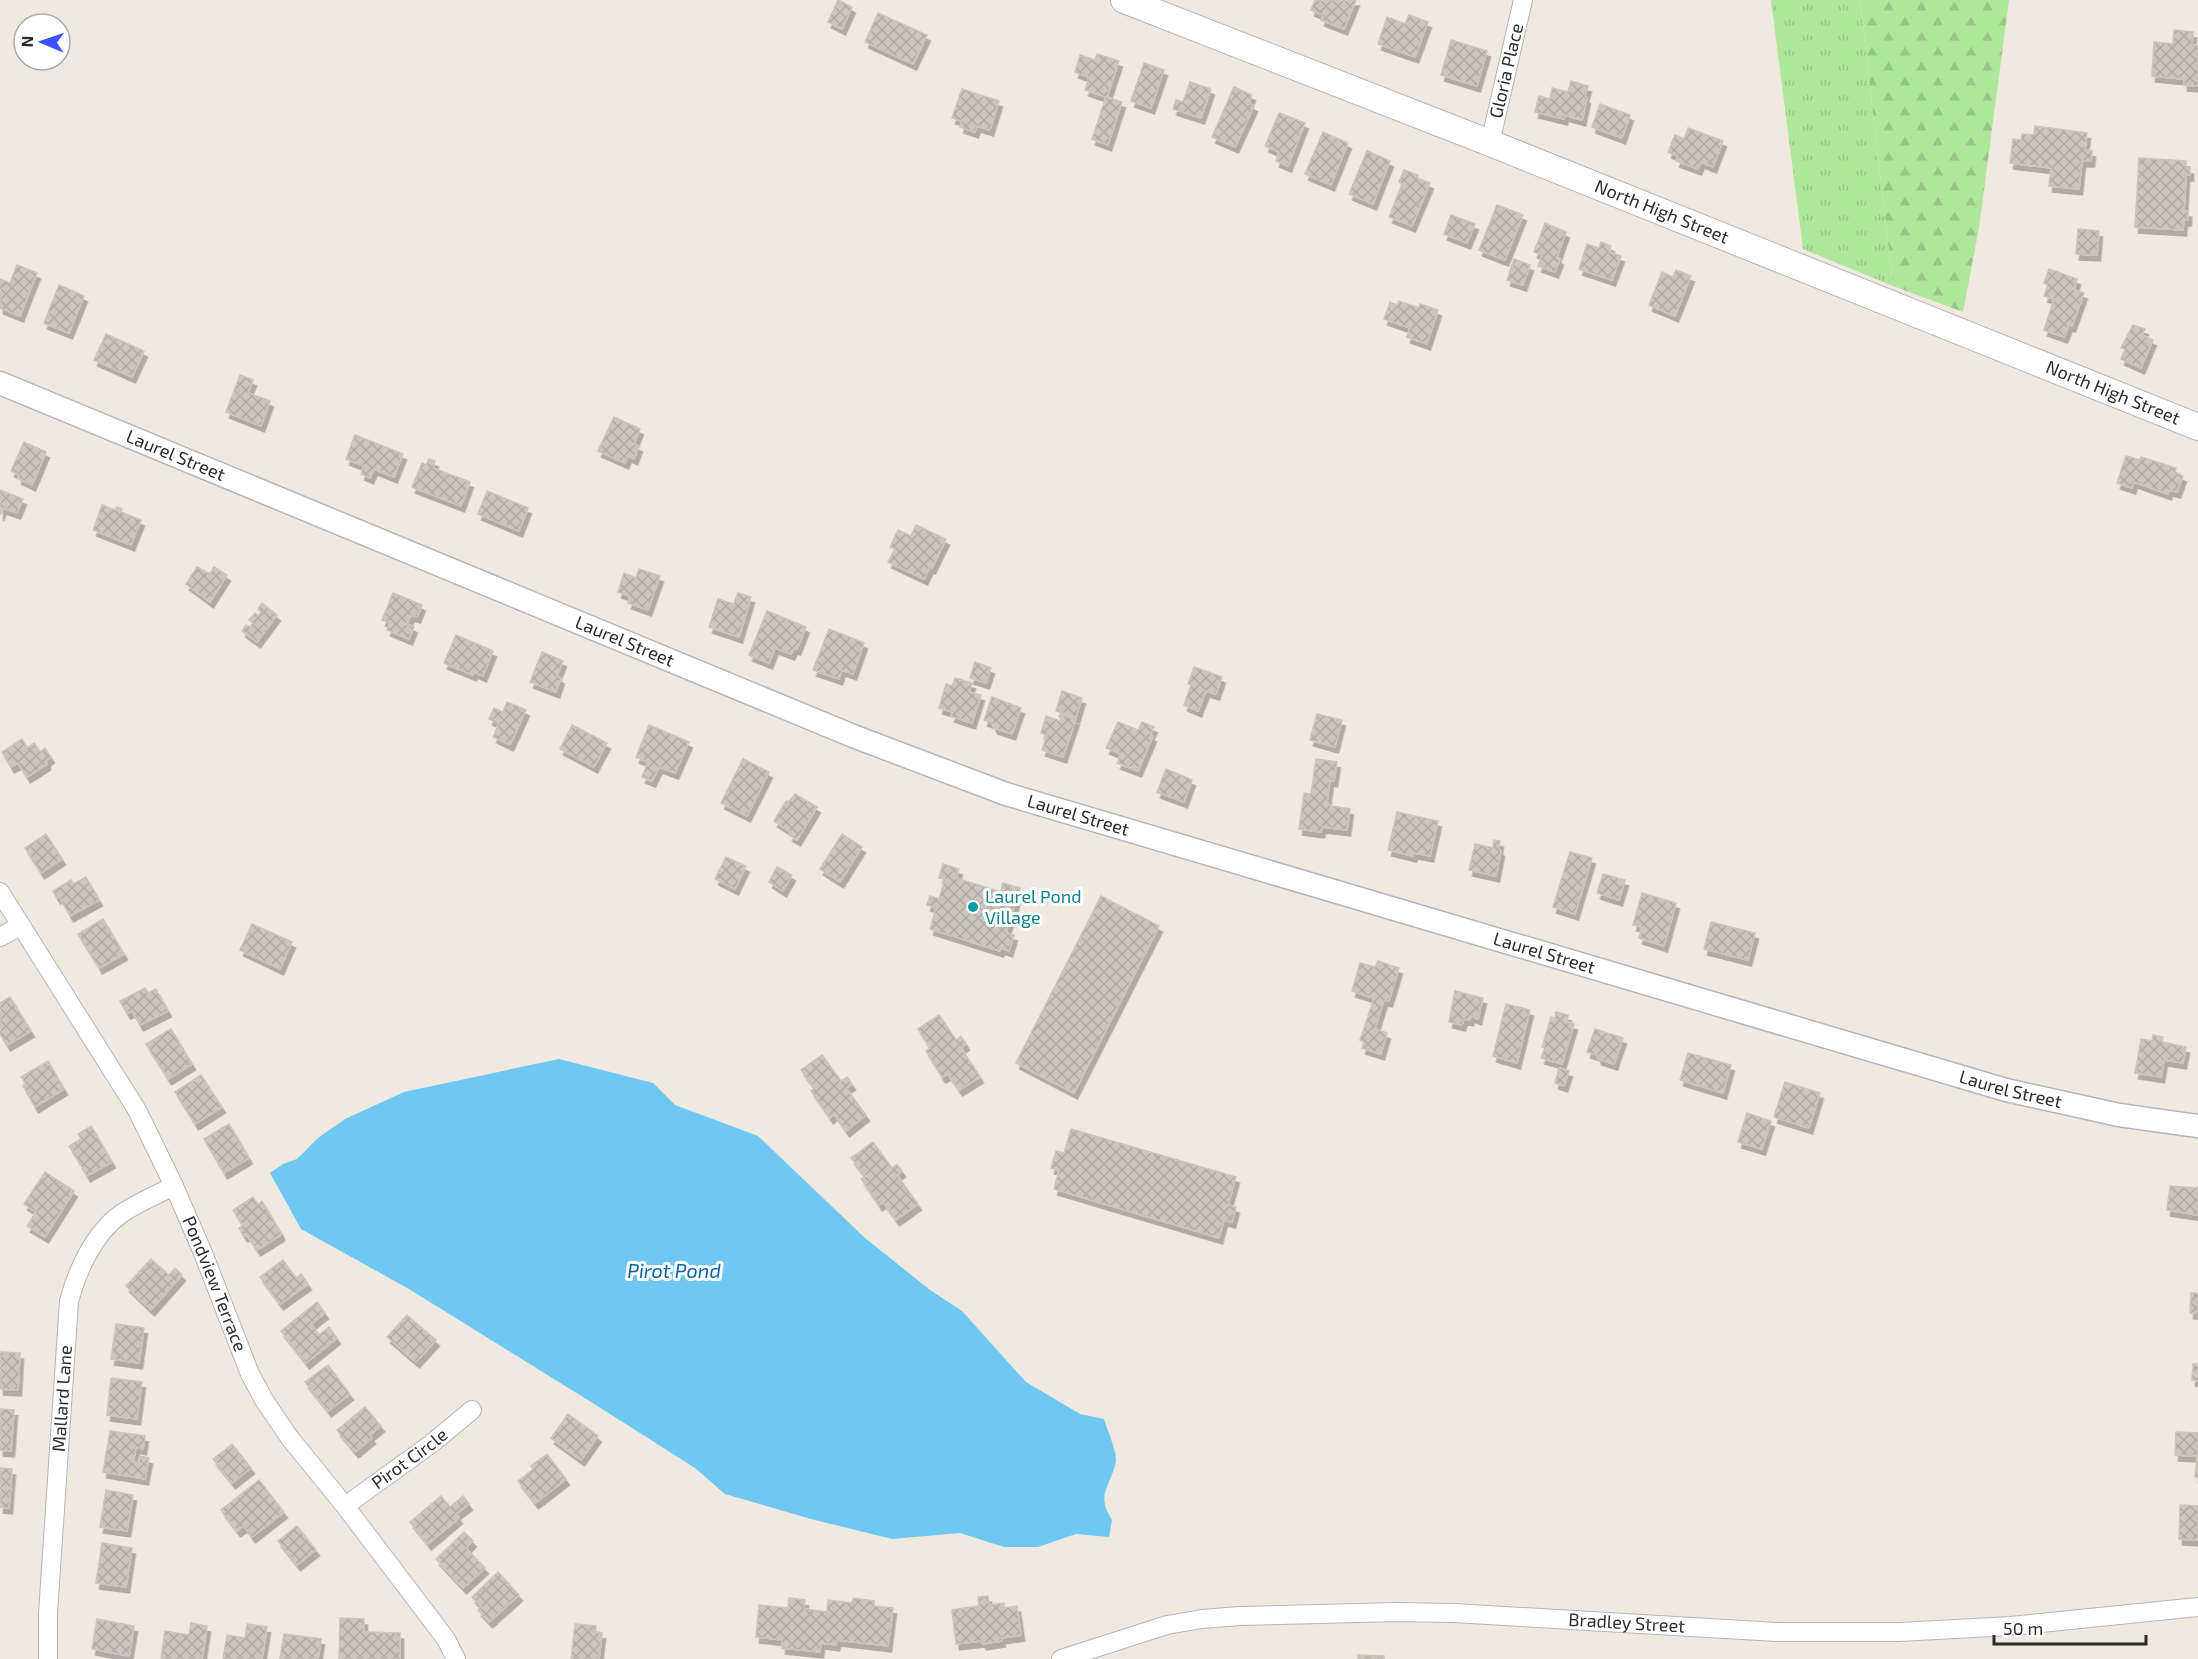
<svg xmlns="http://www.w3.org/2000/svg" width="2198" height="1659" viewBox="0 0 2198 1659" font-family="'Exo 2',sans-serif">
<defs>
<pattern id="grass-tufts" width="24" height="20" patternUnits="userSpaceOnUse" patternTransform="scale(1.5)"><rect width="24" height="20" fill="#afe79a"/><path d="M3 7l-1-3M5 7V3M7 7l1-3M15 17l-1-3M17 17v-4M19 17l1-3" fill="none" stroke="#97c685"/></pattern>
<pattern id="forest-firs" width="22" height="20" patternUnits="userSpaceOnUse" patternTransform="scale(1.5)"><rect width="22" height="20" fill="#afe79a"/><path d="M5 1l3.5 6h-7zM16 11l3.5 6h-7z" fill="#97c685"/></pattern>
<pattern id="building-cross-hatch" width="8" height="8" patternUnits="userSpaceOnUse" patternTransform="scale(1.5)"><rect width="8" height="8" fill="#cac6be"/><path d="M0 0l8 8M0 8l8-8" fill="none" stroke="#aeaaa4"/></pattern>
<filter id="shadow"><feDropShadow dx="3.5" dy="6" stdDeviation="0" flood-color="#0004"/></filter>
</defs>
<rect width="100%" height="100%" fill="#efe9df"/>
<polygon fill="url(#grass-tufts)" points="1771,0 1860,0 1893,286 1803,249"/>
<polygon fill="url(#forest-firs)" points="1860,0 2009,0 1979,228 1963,312 1893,286"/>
<path fill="#6fc8f4" d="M559,1059L653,1083L675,1105L758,1136L865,1238L930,1290L962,1311L1026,1382L1080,1414L1104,1419C1107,1429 1117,1452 1116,1461C1111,1487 1095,1493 1112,1520L1109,1537L1076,1534L1038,1547H1004L960,1533L892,1539L811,1519L725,1494L695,1468L599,1407L409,1289L301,1229L270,1173L283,1164L297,1159L318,1138L345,1119L404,1092Z"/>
<g fill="url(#building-cross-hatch)" stroke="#cbc5b8" stroke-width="1.5" filter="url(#shadow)">
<polygon points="838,0 852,7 842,29 828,22"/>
<polygon points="1315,0 1356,0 1344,29 1321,20 1323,15 1311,10"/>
<polygon points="878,13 927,35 913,64 865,42"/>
<polygon points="1409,15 1428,22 1415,57 1378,44 1387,17 1405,24"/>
<polygon points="2174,30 2193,32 2192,45 2198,46 2198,86 2184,85 2184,79 2152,76 2154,42 2173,44"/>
<polygon points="1451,40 1487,51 1477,86 1441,75"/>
<polygon points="1097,54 1119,61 1107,97 1122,102 1108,145 1092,139 1106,97 1085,90 1089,77 1075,72 1080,55 1095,60"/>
<polygon points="1144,63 1164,70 1151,108 1131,101"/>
<polygon points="1571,81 1588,86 1585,96 1587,98 1582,120 1565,115 1564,119 1535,112 1539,96 1550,99 1552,88 1568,92"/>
<polygon points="1190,82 1211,89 1201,118 1173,109 1176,100 1183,102"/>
<polygon points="1234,87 1252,95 1249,103 1254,106 1235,147 1212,137"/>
<polygon points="962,89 999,101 990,130 977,126 975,132 960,127 962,121 952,118"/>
<polygon points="1600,104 1630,115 1622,138 1592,127"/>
<polygon points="1279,113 1305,123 1288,166 1276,161 1279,152 1265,146"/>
<polygon points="2035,126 2087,133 2085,150 2092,151 2091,161 2082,161 2079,189 2049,186 2051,168 2010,163 2013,139 2021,140 2022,134 2034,135"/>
<polygon points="1688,128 1723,141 1713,167 1701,162 1698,169 1676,161 1678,156 1668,152 1675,135 1684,139"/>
<polygon points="1323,132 1348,143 1331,185 1305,174"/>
<polygon points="1367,151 1390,161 1373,204 1349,194"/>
<polygon points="2139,158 2186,161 2186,168 2190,168 2190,175 2186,175 2184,211 2188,211 2188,220 2184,220 2183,230 2135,227"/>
<polygon points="1404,170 1418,175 1417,178 1430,183 1412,226 1389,217 1402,184 1399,182"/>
<polygon points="1497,205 1523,215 1505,260 1479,250"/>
<polygon points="1451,215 1475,224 1467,243 1444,234"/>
<polygon points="1545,223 1566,232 1557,257 1560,259 1555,272 1538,266 1542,255 1534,252"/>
<polygon points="2078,229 2099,231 2097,255 2076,254"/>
<polygon points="1601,242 1611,246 1609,252 1621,256 1612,280 1579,269 1587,244 1599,248"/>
<polygon points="1514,259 1530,265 1523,285 1507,280"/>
<polygon points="17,265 37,273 20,316 0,308 0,279 10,283"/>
<polygon points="2049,269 2077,279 2074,290 2084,293 2072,326 2069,325 2064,337 2044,330 2054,299 2044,296 2048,285 2044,283"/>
<polygon points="1676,270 1691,276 1675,316 1649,305 1662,272 1673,277"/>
<polygon points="59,285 84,296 69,333 44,323"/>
<polygon points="1399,301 1419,308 1420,304 1438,310 1427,344 1407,337 1410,328 1384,319 1390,302 1397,305"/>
<polygon points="2133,325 2145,329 2142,335 2153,340 2141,368 2121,359 2125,349 2121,348"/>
<polygon points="106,334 144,351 132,377 94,360"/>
<polygon points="240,375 253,380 248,393 270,401 261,426 226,412"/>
<polygon points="614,417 640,429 634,444 639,446 634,459 628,456 625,463 598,451"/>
<polygon points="355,435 403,454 394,477 374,469 370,478 361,474 364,466 346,459"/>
<polygon points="24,442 46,452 32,485 18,478 19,475 11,471"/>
<polygon points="2126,456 2140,460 2141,457 2176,468 2175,473 2183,476 2177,492 2169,490 2168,494 2134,482 2132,488 2117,483"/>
<polygon points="429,459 435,461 433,468 470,482 461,506 412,487 422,463 426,465"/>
<polygon points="0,490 23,499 17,513 3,508 0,515"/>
<polygon points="487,491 528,508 519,531 478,514"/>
<polygon points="102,505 115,510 117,507 122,509 121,512 141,520 131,545 93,530"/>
<polygon points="916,525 946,539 932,568 930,567 924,579 888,562 895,549 890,547 898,530 911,536"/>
<polygon points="197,567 210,574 214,567 227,575 210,602 186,584"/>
<polygon points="639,569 660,576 648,610 628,603 630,596 618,592 624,573 636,578"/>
<polygon points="393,593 422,605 417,617 411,615 407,624 414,627 409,639 387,630 390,623 382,620"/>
<polygon points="738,593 751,597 739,637 709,627 718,599 734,604"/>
<polygon points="262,603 277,615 257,642 242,631 246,625 250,627 253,623 249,620 255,613 258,616 261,612 258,609"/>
<polygon points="767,611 806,627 797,649 794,648 791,654 775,648 769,663 749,655"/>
<polygon points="829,629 864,643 853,674 842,670 839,679 813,670"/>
<polygon points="456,635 493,651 483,676 474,672 473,675 444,663"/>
<polygon points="542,652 563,661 557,676 561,678 556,692 530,682"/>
<polygon points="975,662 991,668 986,683 970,678"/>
<polygon points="1194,667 1222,677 1216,694 1206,691 1198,711 1184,705 1191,685 1188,684"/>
<polygon points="955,678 972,683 969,692 981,695 972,723 951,716 953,712 939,708 946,684 952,686"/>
<polygon points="1062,691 1082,698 1076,717 1056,711"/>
<polygon points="992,697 1021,708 1012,734 994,728 992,723 984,720"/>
<polygon points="507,702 526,710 510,745 493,737 499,723 489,719 494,708 503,712"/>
<polygon points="1317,714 1342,720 1335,747 1310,740"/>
<polygon points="1061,715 1076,719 1063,757 1042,750 1047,735 1041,733 1046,716 1060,721"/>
<polygon points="1118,722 1138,730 1142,722 1154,727 1150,735 1153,736 1138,771 1117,763 1121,754 1106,748"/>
<polygon points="572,725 607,743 594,767 560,749"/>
<polygon points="649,725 689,742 675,773 659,767 652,781 642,777 648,762 636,757"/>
<polygon points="22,739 27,748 34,743 40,752 45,748 51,757 47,760 47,764 27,777 18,763 11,767 2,752"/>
<polygon points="743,759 769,772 747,816 721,803"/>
<polygon points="1316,759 1337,762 1334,781 1330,780 1327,802 1331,806 1350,809 1347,830 1322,827 1321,832 1299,829 1304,793 1311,794"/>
<polygon points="1166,769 1192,780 1184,802 1157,792"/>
<polygon points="795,794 817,807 797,840 789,835 791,832 774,821 786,801 790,801"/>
<polygon points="1397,812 1438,821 1430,856 1414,853 1413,856 1388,850"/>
<polygon points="46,834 62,859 41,873 25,848"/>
<polygon points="842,834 862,847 840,882 820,869"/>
<polygon points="1494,840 1500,841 1499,849 1501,851 1496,876 1469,870 1475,844 1493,848"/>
<polygon points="1570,852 1592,858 1575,914 1553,907"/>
<polygon points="726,857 746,866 735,889 715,879"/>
<polygon points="943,864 959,869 956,878 1001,892 1003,883 1020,888 1006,933 1014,935 1009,951 1001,948 1000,951 930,929 936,908 927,905 930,896 939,899 945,879 939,878"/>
<polygon points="777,867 792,875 783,891 769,882"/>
<polygon points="1603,874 1625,880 1619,900 1597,893"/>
<polygon points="86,877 99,900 70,916 59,896 57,898 53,891 71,880 73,884"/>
<polygon points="1642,893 1676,903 1664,946 1639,938 1642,927 1633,925"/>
<polygon points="1101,896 1159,926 1074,1093 1016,1063"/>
<polygon points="103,919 124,954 99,968 78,934"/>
<polygon points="1711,922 1755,933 1748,960 1704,949"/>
<polygon points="252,924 292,942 280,969 240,950"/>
<polygon points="1378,961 1399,968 1389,1001 1384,1000 1375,1029 1387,1033 1381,1054 1362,1048 1364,1042 1360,1040 1374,998 1352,991 1360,963 1375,967"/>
<polygon points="145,988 148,993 156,989 168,1011 140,1025 132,1011 127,1013 120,1001"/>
<polygon points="1455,991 1483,998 1478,1019 1471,1016 1470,1020 1464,1019 1462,1025 1449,1022"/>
<polygon points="10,997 31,1031 7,1045 0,1034 0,1003"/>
<polygon points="1506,1004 1530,1010 1517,1063 1493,1056"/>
<polygon points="1556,1012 1568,1015 1567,1022 1574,1024 1562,1064 1541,1058 1545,1048 1542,1047 1551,1017 1555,1018"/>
<polygon points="939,1015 956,1040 961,1036 966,1044 961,1048 980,1077 959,1090 948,1074 942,1077 926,1051 930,1048 918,1029"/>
<polygon points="171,1029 192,1064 168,1079 146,1044"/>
<polygon points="1595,1029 1623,1038 1614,1064 1598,1059 1597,1055 1587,1052"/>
<polygon points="2153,1035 2163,1037 2162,1042 2186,1047 2183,1063 2164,1060 2161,1077 2135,1073 2141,1039 2152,1041"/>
<polygon points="1688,1053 1731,1065 1723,1093 1680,1080"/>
<polygon points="822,1055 841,1081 847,1077 852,1084 846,1088 866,1115 846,1131 834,1114 830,1118 811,1091 815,1088 801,1070"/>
<polygon points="48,1061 64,1089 35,1107 23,1086 26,1084 21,1077"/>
<polygon points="1559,1068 1569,1071 1564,1086 1555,1083"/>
<polygon points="201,1075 222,1107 195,1124 175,1092"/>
<polygon points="1785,1082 1820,1093 1809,1128 1774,1117"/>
<polygon points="1747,1113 1771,1121 1762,1149 1738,1142"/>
<polygon points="229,1124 249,1158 224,1173 204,1139"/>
<polygon points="91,1126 112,1162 87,1176 69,1146 81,1139 78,1134"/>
<polygon points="1071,1129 1236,1177 1228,1205 1236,1207 1232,1222 1224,1220 1219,1238 1054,1189 1059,1170 1051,1168 1056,1151 1064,1153"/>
<polygon points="873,1142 892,1168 897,1164 902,1171 897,1175 918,1204 896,1220 883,1202 879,1205 861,1179 865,1176 851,1158"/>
<polygon points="45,1172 74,1191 45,1237 27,1226 36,1212 24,1204"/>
<polygon points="2170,1186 2198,1188 2198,1215 2167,1210"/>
<polygon points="253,1197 258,1205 262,1201 281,1233 281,1235 257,1250 247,1235 244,1236 239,1228 243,1226 233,1210"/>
<polygon points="151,1259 169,1275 175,1268 182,1275 151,1310 126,1286"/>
<polygon points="283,1260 296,1278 301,1274 308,1284 280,1304 260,1277"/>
<polygon points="2191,1293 2198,1293 2198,1313 2190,1313"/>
<polygon points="317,1302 325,1313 311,1324 319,1335 329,1327 337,1338 306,1363 281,1331"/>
<polygon points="407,1315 436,1340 416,1362 387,1337"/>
<polygon points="116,1324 144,1328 139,1363 111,1359"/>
<polygon points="0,1352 20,1353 18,1390 0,1389"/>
<polygon points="2193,1364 2198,1364 2198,1381 2192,1380"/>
<polygon points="328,1365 350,1394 328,1411 305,1382"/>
<polygon points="111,1378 142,1382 137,1419 107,1415"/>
<polygon points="365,1407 381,1426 370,1435 372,1438 355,1452 337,1430"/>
<polygon points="0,1409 14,1410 11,1451 0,1450"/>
<polygon points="568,1414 598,1436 581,1460 551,1438"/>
<polygon points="110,1431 145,1436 143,1449 136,1447 133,1462 139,1463 140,1456 149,1458 145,1479 103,1472"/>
<polygon points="2176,1432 2198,1433 2198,1477 2195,1477 2197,1456 2175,1455"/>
<polygon points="232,1444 251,1468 232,1483 213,1459"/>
<polygon points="547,1454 566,1479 535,1503 518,1481 533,1469 531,1466"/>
<polygon points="0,1468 12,1469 9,1508 0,1507"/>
<polygon points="259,1480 284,1512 252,1537 244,1526 237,1531 221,1510"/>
<polygon points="106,1490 133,1495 127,1531 100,1527"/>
<polygon points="441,1496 450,1507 463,1496 469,1504 456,1514 459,1518 428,1544 410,1522"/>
<polygon points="2180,1505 2198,1506 2198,1540 2179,1539"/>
<polygon points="297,1526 316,1550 297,1565 278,1541"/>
<polygon points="464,1532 473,1541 466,1548 485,1568 463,1588 436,1559"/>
<polygon points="102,1543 132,1548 126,1587 96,1583"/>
<polygon points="498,1572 519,1595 489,1622 478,1610 481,1607 472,1597"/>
<polygon points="988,1596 989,1605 1004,1603 1004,1608 1017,1606 1021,1635 1001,1638 1002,1641 983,1644 981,1641 956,1644 952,1610 979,1606 978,1597"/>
<polygon points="789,1598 805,1600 804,1609 827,1612 828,1600 852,1603 853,1598 874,1601 874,1606 893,1608 888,1646 837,1640 836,1645 821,1643 820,1652 782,1648 782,1640 756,1637 759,1605 788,1608"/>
<polygon points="340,1618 364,1619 364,1632 400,1633 400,1659 339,1659"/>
<polygon points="97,1619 134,1626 129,1656 92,1649"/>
<polygon points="191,1623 207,1626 202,1659 161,1659 165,1631 189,1635"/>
<polygon points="247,1624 267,1627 262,1659 223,1659 227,1635 245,1638"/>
<polygon points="575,1624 596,1626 595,1632 602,1633 599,1659 571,1659"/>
<polygon points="284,1634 321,1639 318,1659 280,1659"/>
<polygon points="1358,1655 1384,1656 1384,1659 1358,1659"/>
</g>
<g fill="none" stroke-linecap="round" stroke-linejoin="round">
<defs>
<g id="minor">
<path id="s1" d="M1490,143L1523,0"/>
<path id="s2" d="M0,892L137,1110L174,1186L203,1253L250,1374L264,1400L289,1437L345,1506L446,1639L456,1659"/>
<polyline points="0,937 20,926"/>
<path id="s3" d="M345,1506L431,1444L472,1410"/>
<path id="s4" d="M48,1659V1613L69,1301C77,1271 94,1233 121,1214C137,1203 156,1195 174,1186"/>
<path id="s5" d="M1061,1659L1167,1625L1202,1619L1240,1616L1396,1612L1454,1613L1777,1632H1899L2011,1626L2198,1607"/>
</g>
<g id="tertiary">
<path id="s6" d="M0,383L853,736L1006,794L2006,1090L2119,1115L2198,1126"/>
</g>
<g id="secondary">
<path id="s7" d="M1124,0L1490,143L2198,427"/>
</g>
</defs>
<use href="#minor" stroke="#b3b4c1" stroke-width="20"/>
<use href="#tertiary" stroke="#b3b4c1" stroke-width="25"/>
<use href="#secondary" stroke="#b3b4c1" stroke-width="28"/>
<use href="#minor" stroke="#fff" stroke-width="18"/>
<use href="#tertiary" stroke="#fff" stroke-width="22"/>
<use href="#secondary" stroke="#fff" stroke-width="26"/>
</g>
<circle fill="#0f9aa8" stroke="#fff" stroke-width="2" cx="973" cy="907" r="6"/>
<g text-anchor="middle" stroke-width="6" stroke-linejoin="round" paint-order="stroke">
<g font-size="18" fill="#2d2d2d" stroke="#fff">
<text dy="6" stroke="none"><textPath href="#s1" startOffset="74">Gloria Place</textPath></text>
<text dy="6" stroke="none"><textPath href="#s7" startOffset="578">North High Street</textPath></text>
<text dy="6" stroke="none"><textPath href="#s7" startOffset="1064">North High Street</textPath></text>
<text dy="6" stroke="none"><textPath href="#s6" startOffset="190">Laurel Street</textPath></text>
<text dy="6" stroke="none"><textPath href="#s6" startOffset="676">Laurel Street</textPath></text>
<text dy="6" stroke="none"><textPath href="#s6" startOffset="1162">Laurel Street</textPath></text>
<text dy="6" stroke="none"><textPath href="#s6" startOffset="1648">Laurel Street</textPath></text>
<text dy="6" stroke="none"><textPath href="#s6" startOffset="2134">Laurel Street</textPath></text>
<text dy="6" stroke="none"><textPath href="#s2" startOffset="448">Pondview Terrace</textPath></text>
<text dy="6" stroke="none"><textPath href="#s4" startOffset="261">Mallard Lane</textPath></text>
<text dy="6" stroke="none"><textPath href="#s3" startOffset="80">Pirot Circle</textPath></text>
<text dy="6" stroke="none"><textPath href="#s5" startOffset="572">Bradley Street</textPath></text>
</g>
<g font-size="18" fill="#0d838f" stroke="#fff" text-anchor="start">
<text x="985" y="903">Laurel Pond<tspan x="985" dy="21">Village</tspan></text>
</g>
<g font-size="20" font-style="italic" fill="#0865a6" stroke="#fff">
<text x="674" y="1278">Pirot Pond</text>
</g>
</g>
<g transform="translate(42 42) rotate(272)"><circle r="28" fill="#ffffff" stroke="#ababab" stroke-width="1.5"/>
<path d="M0-4.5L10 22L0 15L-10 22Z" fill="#3c53ff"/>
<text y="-9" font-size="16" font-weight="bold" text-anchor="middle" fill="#2d2d2d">N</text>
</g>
<path d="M1994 1635v9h152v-9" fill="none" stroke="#2d2d2d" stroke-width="3"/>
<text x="2003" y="1635" font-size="18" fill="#2d2d2d" stroke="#ffffff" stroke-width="4.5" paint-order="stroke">50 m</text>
</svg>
